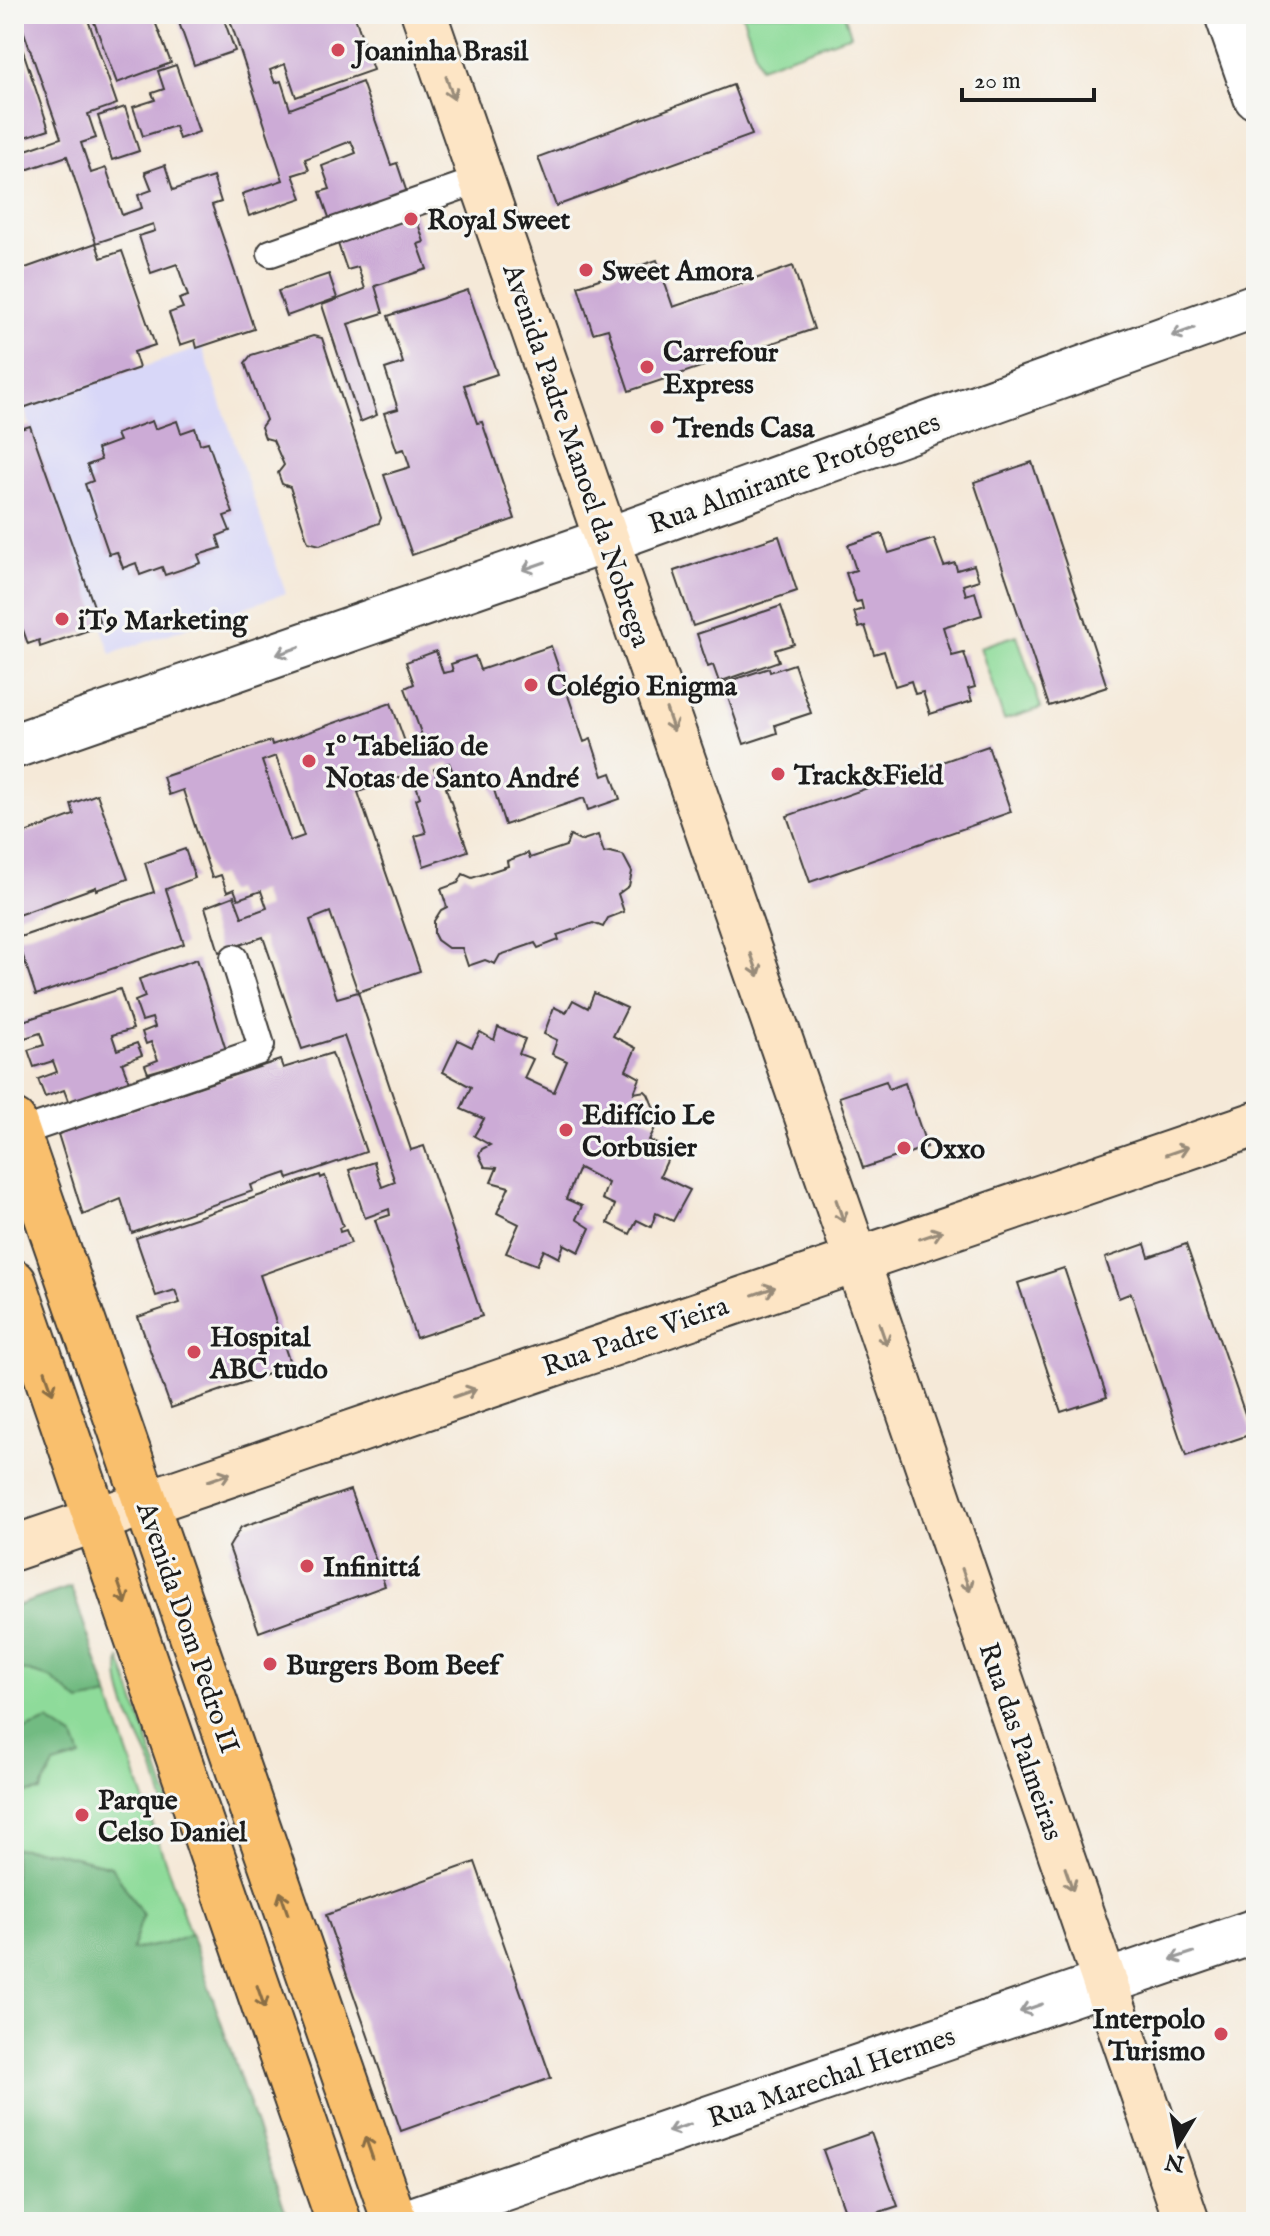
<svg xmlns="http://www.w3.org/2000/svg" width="1270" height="2236" viewBox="0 0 1270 2236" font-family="'IM FELL English',serif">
<rect width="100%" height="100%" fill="#f6f6f2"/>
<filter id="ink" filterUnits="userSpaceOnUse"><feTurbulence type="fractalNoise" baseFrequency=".0125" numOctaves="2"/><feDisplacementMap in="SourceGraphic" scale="16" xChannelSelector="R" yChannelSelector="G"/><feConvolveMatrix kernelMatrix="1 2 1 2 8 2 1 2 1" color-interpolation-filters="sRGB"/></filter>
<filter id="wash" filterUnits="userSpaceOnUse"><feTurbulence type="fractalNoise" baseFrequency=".006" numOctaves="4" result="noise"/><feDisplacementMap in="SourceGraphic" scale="32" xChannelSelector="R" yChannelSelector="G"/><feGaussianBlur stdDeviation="1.8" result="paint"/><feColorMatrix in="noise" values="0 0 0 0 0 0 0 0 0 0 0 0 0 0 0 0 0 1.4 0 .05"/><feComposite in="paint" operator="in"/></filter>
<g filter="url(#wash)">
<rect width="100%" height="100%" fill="#f5e9d8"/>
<polygon fill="#d8d7f8" points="202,347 286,593 111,654 24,408"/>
<g fill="#8edb9a" stroke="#557c5b" stroke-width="2">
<polygon points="742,14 844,14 851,35 760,67"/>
<polygon points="1017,635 1041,708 1004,720 980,647"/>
<polygon points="71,1587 289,2222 14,2222 14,1607"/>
<path d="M120,1658L169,1802L164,1804C160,1792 157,1779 153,1767C139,1733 114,1697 120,1658Z"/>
</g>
<g fill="#72bb82" stroke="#476c4f" stroke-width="2">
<polygon points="71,1587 109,1696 80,1702 50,1678 14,1668 14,1607"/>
<polygon points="48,1721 74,1738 81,1757 54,1765 40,1791 14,1795 14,1734"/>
<polygon points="14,1848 54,1852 111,1866 143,1915 132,1950 164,1944 191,1934 289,2222 14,2222"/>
</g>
<g id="blocks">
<g fill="#ccabd6" fill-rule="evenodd">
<polygon points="31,14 86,14 117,104 88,114 96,138 81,143 91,173 106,168 122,215 142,208 138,195 152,190 145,172 165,165 173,190 213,177 221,202 212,205 254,329 197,348 195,340 180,345 169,313 183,308 179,299 188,296 177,264 151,273 139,236 155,231 153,224 96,243 67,156 14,174 14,54 23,51 49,129 22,138 26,150 61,138 19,18"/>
<polygon points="91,14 152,14 171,63 117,83"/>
<polygon points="176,14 222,14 235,51 194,65"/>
<polygon points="228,14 354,14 373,70 296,97 285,64 270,70 275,83 281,81 290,109 362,82 391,165 397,163 408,196 331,223 320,192 330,189 322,166 356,153 351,141 305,159 309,170 293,175 302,198 249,216 242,194 283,180"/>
<polygon points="176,65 199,132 179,139 175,126 143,136 133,107 155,100 152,93 164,89 158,71"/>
<polygon points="733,85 752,135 556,206 538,157"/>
<polygon points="125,107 139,151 112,160 98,116"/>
<polygon points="414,211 424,242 418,244 427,269 375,286 383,313 348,324 377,415 360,422 322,305 365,289 358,267 347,270 336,238"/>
<polygon points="96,243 101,258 122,251 155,345 134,352 139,368 14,411 14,272"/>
<polygon points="657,260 673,307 793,266 814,329 629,391 608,329 593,333 578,286"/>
<polygon points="329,274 337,298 287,316 278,291"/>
<polygon points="468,290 497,374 464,385 477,423 482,422 515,519 412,555 384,475 410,467 404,449 397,451 384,413 398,409 385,369 403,363 388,316"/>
<polygon points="313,336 322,338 381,518 379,523 320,545 308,542 290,487 282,484 278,473 284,465 273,440 265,438 261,427 266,420 245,363 251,355"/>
<polygon points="152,421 155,429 177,421 181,433 195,428 200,444 208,442 233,513 224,516 230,531 217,536 221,548 198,555 201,563 165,575 162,567 140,575 136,563 123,568 117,552 109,554 85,484 93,481 87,465 101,460 97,449 119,441 116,434"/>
<polygon points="30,426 101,626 40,647 39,640 28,644 23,630 14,633 14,592 20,591 14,575 14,431"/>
<polygon points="1032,462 1107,687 1049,706 974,482"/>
<polygon points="882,534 889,553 934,539 944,566 955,563 957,570 974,565 979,580 963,585 966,595 975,592 982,615 943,627 952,656 964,653 975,687 968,689 972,701 930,714 923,692 915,694 911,681 895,686 884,651 874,654 865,626 859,628 854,612 863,609 861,601 856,602 846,573 856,570 848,545"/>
<polygon points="779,536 797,591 693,626 674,571"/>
<polygon points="781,606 794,644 775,650 779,661 719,682 713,665 708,667 697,634"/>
<path d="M551,646L584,742L591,739L603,776L611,773L620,799L588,810L584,798L505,825L489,774L446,788L468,851L424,866L415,836L426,833L416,799L420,797L412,773L358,792L420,971L358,992L411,1150L424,1146L482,1316L416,1338L375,1220L390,1215L389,1209L365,1218L349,1170L374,1162L382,1187L395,1182L344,1036L302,1049L263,937L219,952L205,907L234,896L242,917L267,908L261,891L238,899L234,889L227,892L221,875L212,878L183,790L169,795L163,777L271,741L272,745L391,703L409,753L426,747L405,688L414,684L406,662L436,651L443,673L453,671L451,664L475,656L480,670ZM276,756L304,836L290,841L262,761ZM449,763L453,772L437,778L434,769ZM330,912L358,992L337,998L310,920Z"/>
<polygon points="794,664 811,713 775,725 777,733 744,744 723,683 769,668 770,672"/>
<polygon points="988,746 1011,812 810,882 787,816"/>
<polygon points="97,794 128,879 96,890 96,887 18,915 14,905 14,837 74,815 71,804"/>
<polygon points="598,835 604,853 610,852 623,855 632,872 629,886 618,894 624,912 608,918 603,927 593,923 557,935 559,940 538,948 535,943 500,955 495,964 485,960 468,966 462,948 448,948 437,940 434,934 434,921 441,910 447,907 441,889 458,883 463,874 472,878 508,866 507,861 528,853 530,858 566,846 570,836 580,841"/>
<polygon points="185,849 195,878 166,889 184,944 36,995 17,938 154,892 145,863"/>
<polygon points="197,959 226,1050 170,1069 169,1067 148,1073 145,1065 158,1060 151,1042 146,1044 142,1032 155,1027 152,1018 142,1021 135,1001 145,997 139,979"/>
<polygon points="120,989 133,1029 112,1035 117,1050 137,1043 142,1055 122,1063 130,1084 70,1106 64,1090 45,1097 38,1079 57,1072 53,1061 34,1067 28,1050 44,1045 40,1033 25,1038 20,1022"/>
<polygon points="594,993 627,1008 613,1036 636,1048 626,1070 640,1078 634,1093 645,1091 648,1094 654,1108 653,1112 639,1116 657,1124 649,1140 671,1152 660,1176 690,1190 673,1221 656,1213 651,1227 637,1220 630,1234 608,1223 615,1205 602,1199 608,1183 579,1168 566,1199 582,1206 576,1219 590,1228 579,1252 564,1244 559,1258 544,1250 537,1265 506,1253 519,1224 497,1213 509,1187 491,1182 497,1168 485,1167 479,1155 482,1149 490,1145 474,1136 484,1119 461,1109 471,1087 443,1072 458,1040 472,1047 480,1032 494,1040 498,1027 525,1039 519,1054 533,1059 524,1078 554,1092 567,1061 552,1054 557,1040 544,1034 554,1007 566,1013 573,1000 588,1008"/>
<polygon points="332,1053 366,1152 288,1179 286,1173 251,1185 253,1191 132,1233 121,1199 83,1215 58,1134 280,1060 283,1068"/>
<polygon points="886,1081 889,1089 905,1083 927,1147 863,1168 839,1097"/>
<polygon points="320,1175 321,1178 325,1176 343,1226 339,1228 340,1232 346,1230 351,1243 260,1275 291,1366 171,1408 138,1317 180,1303 175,1290 156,1296 136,1238"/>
<polygon points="1145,1244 1149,1257 1186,1244 1252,1434 1186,1456 1131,1293 1119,1298 1105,1258"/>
<polygon points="1064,1268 1107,1397 1061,1412 1018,1283"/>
<polygon points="350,1490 385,1586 259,1632 229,1547 241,1527"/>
<polygon points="475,1862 551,2078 401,2131 326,1915"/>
<polygon points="871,2133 898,2206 849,2222 823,2150"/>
</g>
</g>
</g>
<g filter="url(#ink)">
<use href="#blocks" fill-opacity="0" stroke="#3d3b38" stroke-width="2"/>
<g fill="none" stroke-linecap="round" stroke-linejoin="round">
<defs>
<g id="lane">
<polyline points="271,253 482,179"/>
<polyline points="18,1133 257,1052 261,1045 234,958"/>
</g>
<g id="street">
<polyline points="1227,14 1256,97"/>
<polyline points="14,746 607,540 1256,306"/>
<polyline points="406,2222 1256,1931"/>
</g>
<g id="secondary">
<polyline points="424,14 871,1301 1187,2222"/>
<polyline points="14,1548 1256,1124"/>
</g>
<g id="primary">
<polyline points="14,1122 395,2222"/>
<polyline points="14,1282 339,2222"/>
</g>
</defs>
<use href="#lane" stroke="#3d3b38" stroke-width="30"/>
<use href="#street" stroke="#3d3b38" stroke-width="48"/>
<use href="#secondary" stroke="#3d3b38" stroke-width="48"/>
<use href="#primary" stroke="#3d3b38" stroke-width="48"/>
<use href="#lane" stroke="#fff" stroke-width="26"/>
<use href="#street" stroke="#fff" stroke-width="44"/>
<use href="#secondary" stroke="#fde5c5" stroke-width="44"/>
<use href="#primary" stroke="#f9bf6d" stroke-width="44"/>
</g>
<defs><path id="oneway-shaft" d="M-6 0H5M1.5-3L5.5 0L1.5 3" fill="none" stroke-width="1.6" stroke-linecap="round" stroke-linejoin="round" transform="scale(2)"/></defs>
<g stroke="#988b79">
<use href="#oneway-shaft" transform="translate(450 88) rotate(71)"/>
<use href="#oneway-shaft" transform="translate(670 720) rotate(71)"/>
<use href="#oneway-shaft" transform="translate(755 965) rotate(71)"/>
<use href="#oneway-shaft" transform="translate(1177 1151) rotate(-19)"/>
<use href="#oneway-shaft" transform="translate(840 1211) rotate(71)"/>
<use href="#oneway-shaft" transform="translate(931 1235) rotate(-19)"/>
<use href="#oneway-shaft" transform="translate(764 1291) rotate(-19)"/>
<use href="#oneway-shaft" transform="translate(883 1334) rotate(71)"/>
<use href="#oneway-shaft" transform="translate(465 1393) rotate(-19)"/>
<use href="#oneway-shaft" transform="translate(219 1477) rotate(-19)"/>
<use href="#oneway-shaft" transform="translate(966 1580) rotate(71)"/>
<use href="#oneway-shaft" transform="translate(1069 1879) rotate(71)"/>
</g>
<g stroke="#999">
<use href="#oneway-shaft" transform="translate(1183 332) rotate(160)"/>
<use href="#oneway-shaft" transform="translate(534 566) rotate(161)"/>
<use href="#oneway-shaft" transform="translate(288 651) rotate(161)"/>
<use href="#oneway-shaft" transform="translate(1182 1956) rotate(162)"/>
<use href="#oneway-shaft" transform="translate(1031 2008) rotate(161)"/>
<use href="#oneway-shaft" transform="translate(679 2128) rotate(161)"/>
</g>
<g stroke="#8a6e44">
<use href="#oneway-shaft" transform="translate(49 1382) rotate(71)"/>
<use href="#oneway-shaft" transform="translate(122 1593) rotate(71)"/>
<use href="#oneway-shaft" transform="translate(284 1903) rotate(-109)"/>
<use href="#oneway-shaft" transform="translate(261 1997) rotate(71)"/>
<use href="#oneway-shaft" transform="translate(369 2148) rotate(-109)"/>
</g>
</g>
<g fill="#d1495b" stroke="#f6f6f2" stroke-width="3">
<circle cx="338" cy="50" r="8"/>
<circle cx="411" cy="219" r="8"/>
<circle cx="586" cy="270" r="8"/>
<circle cx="647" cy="367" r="8"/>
<circle cx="657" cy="427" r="8"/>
<circle cx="62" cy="619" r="8"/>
<circle cx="531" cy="685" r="8"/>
<circle cx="309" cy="761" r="8"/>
<circle cx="778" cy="774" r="8"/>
<circle cx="566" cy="1130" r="8"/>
<circle cx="904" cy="1148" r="8"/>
<circle cx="194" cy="1352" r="8"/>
<circle cx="307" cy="1566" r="8"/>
<circle cx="270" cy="1664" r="8"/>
<circle cx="82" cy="1815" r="8"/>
<circle cx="1221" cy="2034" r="8"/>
</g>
<g text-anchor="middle" stroke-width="6" stroke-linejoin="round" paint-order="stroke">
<g font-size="28" font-weight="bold" fill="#1c1c1c" stroke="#f6f6f2" text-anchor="start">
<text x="354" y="60">Joaninha Brasil</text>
<text x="427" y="229">Royal Sweet</text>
<text x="602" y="280">Sweet Amora</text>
<text x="663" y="361">Carrefour<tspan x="663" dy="32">Express</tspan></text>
<text x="673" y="437">Trends Casa</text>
<text x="78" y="629">iT9 Marketing</text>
<text x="547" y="695">Colégio Enigma</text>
<text x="325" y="755">1º Tabelião de<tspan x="325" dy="32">Notas de Santo André</tspan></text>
<text x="794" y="784">Track&amp;Field</text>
<text x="582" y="1124">Edifício Le<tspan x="582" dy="32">Corbusier</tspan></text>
<text x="920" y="1158">Oxxo</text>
<text x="210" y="1346">Hospital<tspan x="210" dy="32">ABC tudo</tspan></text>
<text x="323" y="1576">Infinittá</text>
<text x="286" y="1674">Burgers Bom Beef</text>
<text x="98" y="1809">Parque<tspan x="98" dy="32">Celso Daniel</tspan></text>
<text x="1205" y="2028" text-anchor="end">Interpolo<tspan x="1205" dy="32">Turismo</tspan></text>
</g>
<g font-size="28" fill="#1c1c1c" stroke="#f6f6f2">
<text transform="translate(578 455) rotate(71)" y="10">Avenida Padre Manoel da Nobrega</text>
<text transform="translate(794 472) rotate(-20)" y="10">Rua Almirante Protógenes</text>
<text transform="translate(635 1335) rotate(-19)" y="10">Rua Padre Vieira</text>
<text transform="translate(189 1627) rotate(71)" y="10">Avenida Dom Pedro II</text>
<text transform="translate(1022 1741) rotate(71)" y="10">Rua das Palmeiras</text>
<text transform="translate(831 2076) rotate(-19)" y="10">Rua Marechal Hermes</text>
</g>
</g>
<rect width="1270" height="2236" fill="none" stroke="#f6f6f2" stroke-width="48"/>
<g transform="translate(1178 2144) rotate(190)" stroke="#f6f6f2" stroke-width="6" paint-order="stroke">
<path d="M0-6L14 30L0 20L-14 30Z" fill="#1c1c1c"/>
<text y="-12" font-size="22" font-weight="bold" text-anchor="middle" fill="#1c1c1c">N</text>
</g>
<path d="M962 88v12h132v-12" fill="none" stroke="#1c1c1c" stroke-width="4"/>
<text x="974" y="88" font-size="24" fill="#1c1c1c" stroke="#f6f6f2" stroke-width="6" paint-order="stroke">20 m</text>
</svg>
